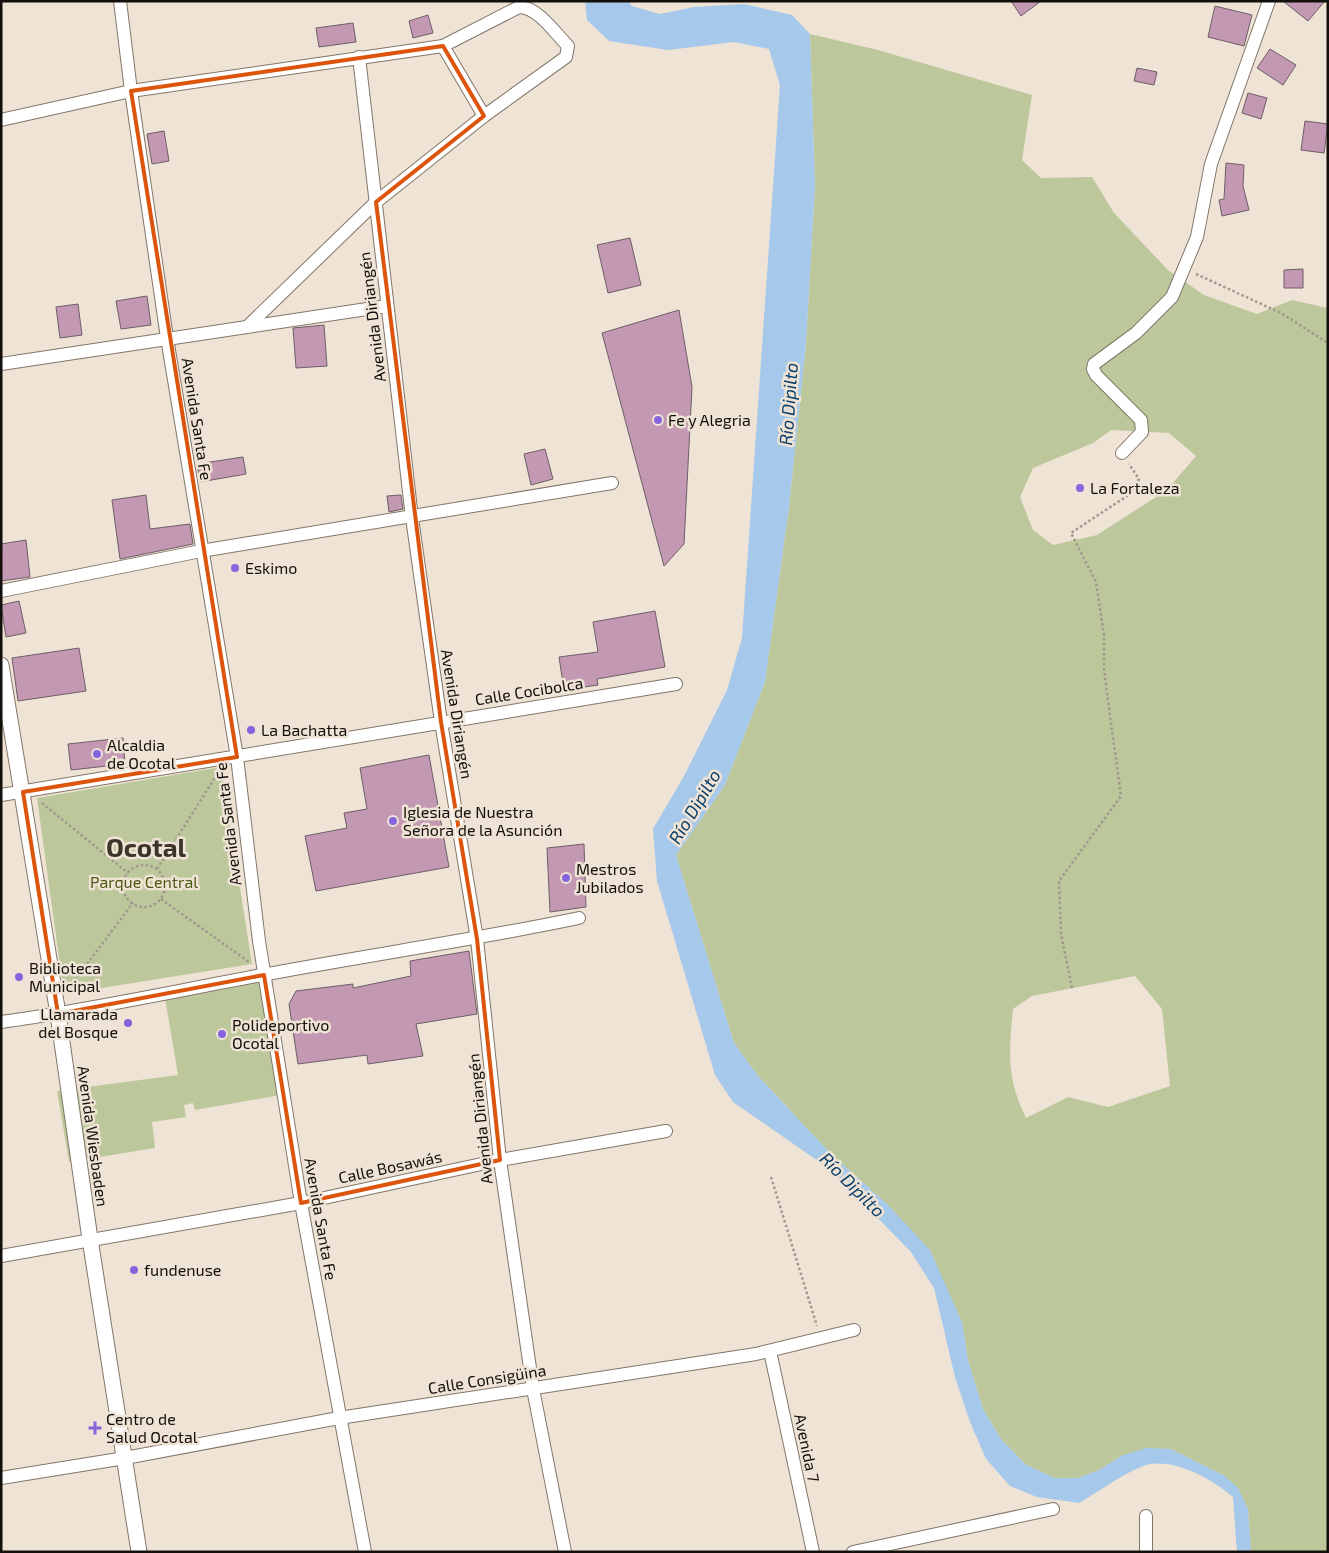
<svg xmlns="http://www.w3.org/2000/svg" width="1329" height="1553" viewBox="0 0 1329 1553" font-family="'Exo 2',sans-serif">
<rect width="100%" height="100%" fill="#efe3d5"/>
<g fill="#bcc89b" fill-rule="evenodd">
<path d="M810,34L878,50L1032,95L1022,160L1041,178L1092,177L1114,213L1168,270L1204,295L1257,314L1292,300L1328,308V1552H1251L1248,1509L1193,1460L1121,1456L1099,1470L1078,1478H1054L1025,1464L1001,1439L983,1409L968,1360L962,1322L888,1205L830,1153L758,1076L734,1043L676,855L725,785L765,682L789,507L806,344L815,185ZM1111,430L1169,433L1196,456L1167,490L1097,535L1053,545L1033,530L1020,497L1033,468L1093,443ZM1135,976L1162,1009L1170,1086L1108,1107L1068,1097L1026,1118C1006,1077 1009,1053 1013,1009L1032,996Z"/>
<polygon points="221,767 252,964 64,994 37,798"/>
<polygon points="264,975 281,1095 195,1110 193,1103 184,1105 186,1117 152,1122 155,1148 69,1162 57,1091 178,1075 164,992"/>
</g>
<path fill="#a5c8eb" d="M585,1H628L632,6L660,14L694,7L744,4L792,15L810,34L815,185L806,344L789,507L765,682L725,785L676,855L734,1043L758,1076L830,1153L888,1205L930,1250L962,1322L968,1360L983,1409L1001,1439L1025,1464L1054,1478H1078L1099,1470L1121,1456L1146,1448L1171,1449L1225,1476L1238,1488L1248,1509L1251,1552H1237L1233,1497C1212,1479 1172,1456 1143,1466C1120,1475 1100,1491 1079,1503L1037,1497L1010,1486L986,1459L970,1422L955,1377L934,1288L911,1252L831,1170L733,1102L715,1075L657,881L653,829L684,776L727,690L742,638L780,85L769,49L734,42L668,50L609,41L587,20Z"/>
<g fill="#c398b2" stroke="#6d5e67">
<polygon points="1011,1 1041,1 1021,16"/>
<polygon points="1283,1 1325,1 1308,21"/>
<polygon points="1215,6 1252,15 1244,46 1208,37"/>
<polygon points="428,15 433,33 413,38 409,21"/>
<polygon points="353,23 356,42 319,47 316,28"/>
<polygon points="1270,49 1296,65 1283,85 1257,68"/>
<polygon points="1137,68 1157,72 1154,85 1134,81"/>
<polygon points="1248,93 1267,98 1261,119 1242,113"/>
<polygon points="1305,121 1328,124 1324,153 1301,150"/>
<polygon points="164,131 169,161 152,164 147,134"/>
<polygon points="1226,163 1244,165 1243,186 1249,210 1222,216 1219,200 1224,199"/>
<polygon points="630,238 641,285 608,293 597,245"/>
<polygon points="1303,269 1303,288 1284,288 1284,270"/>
<polygon points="147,296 151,325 121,329 116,301"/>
<polygon points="78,304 82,335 60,338 56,307"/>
<polygon points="679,310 692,387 684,544 664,566 602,333"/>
<polygon points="324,325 327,366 296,368 293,328"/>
<polygon points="545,449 553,479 531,485 524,454"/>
<polygon points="243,457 246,474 200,482 197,464"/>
<polygon points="146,495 150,529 190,524 193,544 120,559 112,500"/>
<polygon points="401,495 403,509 389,512 387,496"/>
<polygon points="26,540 30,577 1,581 1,544"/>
<polygon points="19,601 26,633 6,637 1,605"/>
<polygon points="655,611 665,667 597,679 598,685 564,690 559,657 598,652 593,622"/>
<polygon points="79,648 86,691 18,701 12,658"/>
<polygon points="123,738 125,764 71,770 68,744"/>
<polygon points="429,755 449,867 316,891 305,836 347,828 344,813 367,809 360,768"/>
<polygon points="584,844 586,907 550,912 547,848"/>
<polygon points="469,951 477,1014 416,1024 423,1056 368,1064 367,1055 298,1064 289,1004 296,991 353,984 353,988 411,976 410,961"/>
</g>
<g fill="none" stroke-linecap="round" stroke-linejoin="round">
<defs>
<g id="minor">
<polyline points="120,1 131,91 167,338 237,757 259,941 301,1203 365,1552"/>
<polyline points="443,46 484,116"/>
<polyline points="359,57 412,518 441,722 477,939 500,1160 533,1389 565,1552"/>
<path d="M1,120L131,91L443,46L519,7C538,7 555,33 568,46L566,57L484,116L376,202L248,326"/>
<polyline points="1,364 387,306"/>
<polyline points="1122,453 1142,432 1141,420 1096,375 1093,369 1094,364 1136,333 1172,297 1197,237 1211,164 1269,1"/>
<polyline points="1,591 201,551 612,483"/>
<polyline points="1,795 676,684"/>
<path d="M1,1022C89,1010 175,991 262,975C368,955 474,940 579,918"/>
<polyline points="1,1256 301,1203 500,1160 666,1131"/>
<polyline points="770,1351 813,1552"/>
<polyline points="1,1478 125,1458 339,1418 756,1354 854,1330"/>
<polyline points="1146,1516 1146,1552"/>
<polyline points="853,1552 1053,1509"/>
</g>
<polyline id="tertiary" points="1,665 58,1014 90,1239 139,1552"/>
</defs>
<use href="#minor" stroke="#817669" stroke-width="14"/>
<use href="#tertiary" stroke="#817669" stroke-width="17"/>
<g stroke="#a1988d" stroke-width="2.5" stroke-dasharray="2.5 2.5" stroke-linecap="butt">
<polyline points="1196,274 1281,313 1328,343"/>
<polyline points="42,803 128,873"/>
<circle cx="144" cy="886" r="21"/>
<polyline points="157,869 218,773"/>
<polyline points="161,899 249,962"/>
<polyline points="69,988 133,903"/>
<polyline points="1072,988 1061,934 1059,881 1121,796 1110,716 1104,669 1104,635 1096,582 1071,533 1130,494 1139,479 1129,464"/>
<polyline points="771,1177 817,1326"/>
</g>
<use href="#minor" stroke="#fff" stroke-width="12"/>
<use href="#tertiary" stroke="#fff" stroke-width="15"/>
</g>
<path fill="none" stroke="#dd550c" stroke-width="4" stroke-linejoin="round" d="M443,46L484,116L376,202L441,722L477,939L500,1160L301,1203L264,975L58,1014L23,792L237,757L131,91Z"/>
<g fill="#8763de" stroke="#efe3d5" stroke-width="2">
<circle cx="658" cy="420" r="5"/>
<circle cx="1080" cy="488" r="5"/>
<circle cx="235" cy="568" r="5"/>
<circle cx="251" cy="730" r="5"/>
<circle cx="97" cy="754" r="5"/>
<circle cx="393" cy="821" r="5"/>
<circle cx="566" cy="878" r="5"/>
<circle cx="19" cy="977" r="5"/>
<circle cx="128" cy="1023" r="5"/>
<circle cx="222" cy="1034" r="5"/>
<circle cx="134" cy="1270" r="5"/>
<path d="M92.5 1420.5h5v5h5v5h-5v5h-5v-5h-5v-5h5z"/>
</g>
<g text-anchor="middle" stroke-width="5" stroke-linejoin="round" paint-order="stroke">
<g font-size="16" fill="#130f0a" stroke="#efe3d5">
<text transform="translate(372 317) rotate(-97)" y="6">Avenida Diriangén</text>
<text transform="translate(197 419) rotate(81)" y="6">Avenida Santa Fe</text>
<text transform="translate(529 691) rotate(-9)" y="6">Calle Cocibolca</text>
<text transform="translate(457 714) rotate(81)" y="6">Avenida Diriangén</text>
<text transform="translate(228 824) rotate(-97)" y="6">Avenida Santa Fe</text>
<text transform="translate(480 1119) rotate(-96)" y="6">Avenida Diriangén</text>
<text transform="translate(93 1136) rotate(82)" y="6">Avenida Wiesbaden</text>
<text transform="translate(390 1167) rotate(-12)" y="6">Calle Bosawás</text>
<text transform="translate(321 1219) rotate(80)" y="6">Avenida Santa Fe</text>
<text transform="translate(487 1379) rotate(-9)" y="6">Calle Consigüina</text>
<text transform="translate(807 1448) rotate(78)" y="6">Avenida 7</text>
</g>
<g font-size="16" fill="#130f0a" stroke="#efe3d5" text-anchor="start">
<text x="668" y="426">Fe y Alegria</text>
<text x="1090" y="494">La Fortaleza</text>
<text x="245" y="574">Eskimo</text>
<text x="261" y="736">La Bachatta</text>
<text x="107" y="751">Alcaldia<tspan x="107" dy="18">de Ocotal</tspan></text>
<text x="403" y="818">Iglesia de Nuestra<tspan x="403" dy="18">Señora de la Asunción</tspan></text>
<text x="576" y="875">Mestros<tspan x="576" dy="18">Jubilados</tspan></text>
<text x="29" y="974">Biblioteca<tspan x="29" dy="18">Municipal</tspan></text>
<text x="118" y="1020" text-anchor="end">Llamarada<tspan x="118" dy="18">del Bosque</tspan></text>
<text x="232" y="1031">Polideportivo<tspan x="232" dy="18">Ocotal</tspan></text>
<text x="144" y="1276">fundenuse</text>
<text x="106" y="1425">Centro de<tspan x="106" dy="18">Salud Ocotal</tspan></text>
</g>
<g font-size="16" fill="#4d5a15" stroke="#efe3d5">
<text x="144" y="888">Parque Central</text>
</g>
<g font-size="18" font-style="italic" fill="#0b406c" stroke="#efe3d5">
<text transform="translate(789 404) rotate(-86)" y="6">Río Dipilto</text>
<text transform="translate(695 807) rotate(-59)" y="6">Río Dipilto</text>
<text transform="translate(852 1185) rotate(45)" y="6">Río Dipilto</text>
</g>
<g font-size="26" font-weight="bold" fill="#3e352a" stroke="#efe3d5">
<text x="146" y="857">Ocotal</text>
</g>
</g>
<rect width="1329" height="1553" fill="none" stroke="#130f0a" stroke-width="5"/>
</svg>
